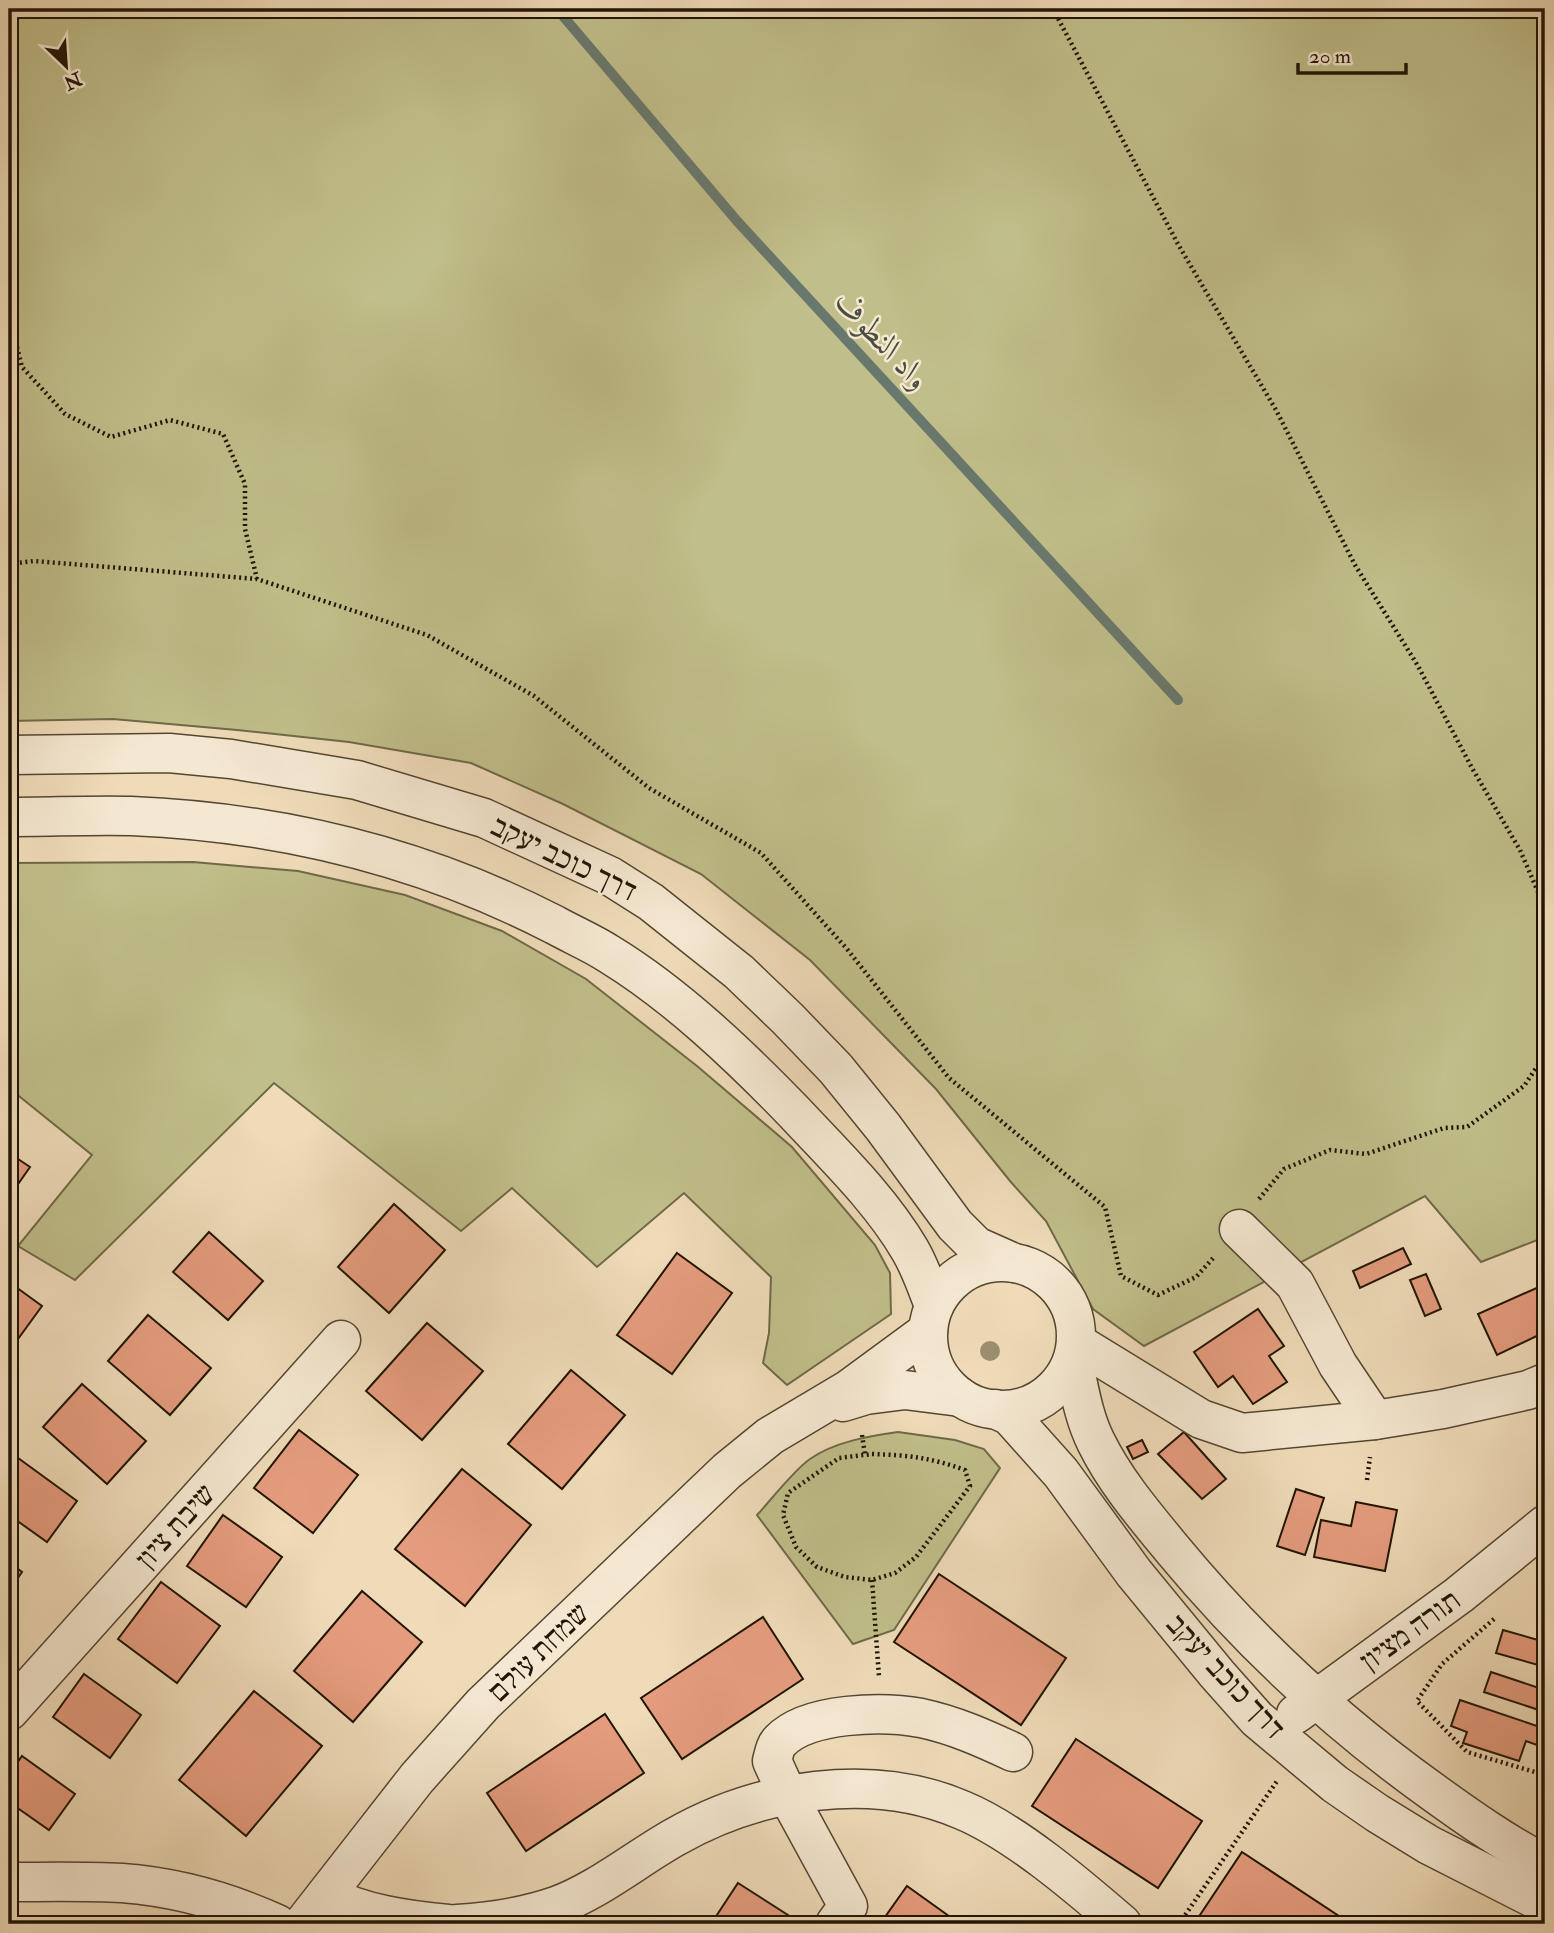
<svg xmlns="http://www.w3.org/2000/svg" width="1554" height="1933" viewBox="0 0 1554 1933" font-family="'IM FELL Double Pica',Amiri,'Frank Ruhl Libre',serif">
<rect width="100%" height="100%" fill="#efdbb8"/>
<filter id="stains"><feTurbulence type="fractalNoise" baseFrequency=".00286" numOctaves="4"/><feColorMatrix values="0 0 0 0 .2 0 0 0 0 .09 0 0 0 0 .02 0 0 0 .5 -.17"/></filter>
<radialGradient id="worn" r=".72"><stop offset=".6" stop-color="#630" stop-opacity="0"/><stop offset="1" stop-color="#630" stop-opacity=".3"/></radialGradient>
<g fill="#c0be8a" stroke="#706948" stroke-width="2">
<polygon points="9,9 1545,9 1545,1237 1481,1262 1425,1196 1144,1346 1093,1309 1046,1221 1010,1181 936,1089 810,960 701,874 563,804 471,763 349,742 237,730 113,719 9,721"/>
<polygon points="193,862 298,871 405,895 502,931 586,979 697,1066 792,1147 875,1245 890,1273 891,1314 787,1385 763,1363 769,1333 771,1277 684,1193 597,1267 512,1188 461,1231 274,1083 75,1280 18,1246 92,1155 9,1088 9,863"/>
<path d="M898,1432L955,1440L984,1449L1000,1468L894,1630L853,1644L757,1515C771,1500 794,1470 810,1459C834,1442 869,1436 898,1432Z"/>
</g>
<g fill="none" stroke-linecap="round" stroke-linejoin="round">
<polyline stroke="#69786d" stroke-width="10" points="557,9 737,221 1178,700"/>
</g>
<g fill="#e59c7e" stroke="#201405" stroke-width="2">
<polygon points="9,1153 30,1167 9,1197"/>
<polygon points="394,1204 445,1250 389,1313 338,1267"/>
<polygon points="209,1232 263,1281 228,1320 173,1272"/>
<polygon points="1403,1248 1411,1264 1360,1288 1353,1271"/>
<polygon points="677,1253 732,1293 672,1374 617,1335"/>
<polygon points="1426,1274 1441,1309 1425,1316 1410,1280"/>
<polygon points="9,1282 42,1306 10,1350 9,1349"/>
<polygon points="1541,1286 1545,1295 1545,1332 1497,1355 1478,1314"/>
<polygon points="1258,1309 1284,1346 1269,1356 1287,1382 1253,1404 1233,1376 1218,1387 1194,1352"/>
<polygon points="148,1315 211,1368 170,1415 108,1361"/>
<polygon points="427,1323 483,1371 422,1440 366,1391"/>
<polygon points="571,1370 625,1415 562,1489 508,1444"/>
<polygon points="82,1384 146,1441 107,1484 43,1427"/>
<polygon points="299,1430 358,1475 313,1533 254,1488"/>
<polygon points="1184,1432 1226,1479 1202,1499 1158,1454"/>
<polygon points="1142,1440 1148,1452 1133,1459 1127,1447"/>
<polygon points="14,1455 77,1501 47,1542 9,1515 9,1462"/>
<polygon points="462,1469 531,1525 465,1606 395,1549"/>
<polygon points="1296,1489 1324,1498 1305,1555 1277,1546"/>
<polygon points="1356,1502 1397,1510 1385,1571 1314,1557 1321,1520 1351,1526"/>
<polygon points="223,1515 282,1557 246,1607 187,1566"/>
<polygon points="9,1562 22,1572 9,1591"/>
<polygon points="939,1574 1066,1658 1021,1725 894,1642"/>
<polygon points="161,1582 220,1626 177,1683 118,1639"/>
<polygon points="362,1591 422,1642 353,1722 294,1671"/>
<polygon points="763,1617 803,1679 682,1759 641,1698"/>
<polygon points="1503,1630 1545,1642 1545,1667 1496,1653"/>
<polygon points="1491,1672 1545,1690 1545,1712 1484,1692"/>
<polygon points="84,1674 141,1715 110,1758 53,1717"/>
<polygon points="254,1691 322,1746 246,1836 179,1780"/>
<polygon points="1460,1700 1543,1728 1537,1745 1526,1741 1519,1761 1463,1743 1467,1732 1451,1726"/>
<polygon points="605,1714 644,1773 526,1851 487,1793"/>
<polygon points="1076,1739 1202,1821 1158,1888 1032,1806"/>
<polygon points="22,1756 75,1794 49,1830 9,1802 9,1774"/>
<polygon points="1242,1852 1351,1924 1207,1924 1198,1918"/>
<polygon points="738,1883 791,1917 786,1924 711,1924"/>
<polygon points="907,1886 960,1924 880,1924"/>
</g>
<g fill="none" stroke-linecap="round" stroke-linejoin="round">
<defs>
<g id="minor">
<polyline points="9,755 169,753 231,759 357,780 484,818 610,876 651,902 739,972 788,1019 836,1069 883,1127 955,1225 976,1246 1014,1263"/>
<path d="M9,817C50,817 91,815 131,816C279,822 423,857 555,925C573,935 592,943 609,954C676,995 740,1056 795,1113C835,1156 880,1199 910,1250C920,1267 927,1287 934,1306"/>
<polyline points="1239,1229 1295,1284 1338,1365 1375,1420"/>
<circle cx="1002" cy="1336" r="74"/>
<polyline points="1077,1343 1201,1419 1242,1433 1375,1420 1443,1409 1528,1390 1545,1383"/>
<path d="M1073,1360C1079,1387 1083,1416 1096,1442C1115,1481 1145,1516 1173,1550C1250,1643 1335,1722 1433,1792C1469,1818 1506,1844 1545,1864"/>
<polyline points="843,1402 866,1395 905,1390 960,1397"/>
<polyline points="995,1409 1010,1416 1061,1473 1134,1573 1217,1674 1257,1719 1335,1784 1377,1813 1429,1845 1545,1904"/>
<polyline points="9,1711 341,1340"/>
<polyline points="1296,1714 1459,1595 1545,1525"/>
<path d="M9,1882C46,1882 84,1881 122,1883C175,1887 229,1902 277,1924"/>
<path d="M326,1895C364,1914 405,1920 448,1924"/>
<polyline points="303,1924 417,1778 483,1704 727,1471 770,1436 849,1389 928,1331"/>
<path d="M457,1924C491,1922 524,1917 556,1906C599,1890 636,1859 675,1837C759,1789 872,1771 962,1810C1015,1832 1078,1886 1122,1924"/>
<path d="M835,1924L848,1906L788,1796L772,1761C774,1754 775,1746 780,1741C808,1712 883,1711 921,1718C954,1725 983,1738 1013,1752"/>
</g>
</defs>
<use href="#minor" stroke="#544632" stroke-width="41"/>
<g stroke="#201405" stroke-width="4.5" stroke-dasharray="2 3.5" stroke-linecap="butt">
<polyline points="1053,9 1179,246 1276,410 1355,565 1418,666 1472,768 1520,850 1545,908"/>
<polyline points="9,315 22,367 65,414 111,437 170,420 223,434 245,484 245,529 257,579"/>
<polyline points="9,564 34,561 257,579 427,635 534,696 649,788 761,853 847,949 949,1078 1105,1207 1121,1276 1158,1295 1196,1277 1215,1256"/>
<polyline points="1259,1199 1284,1169 1330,1150 1366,1154 1444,1128 1467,1127 1524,1086 1545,1055"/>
<polyline points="862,1435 865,1455"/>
<path d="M872,1454C908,1455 932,1458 965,1470L970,1486L916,1557L895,1573L872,1580L845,1577L817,1567L796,1547L783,1515L788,1493L839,1458Z"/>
<polyline points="1367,1480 1370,1457"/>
<polyline points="872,1580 879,1677"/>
<polyline points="1494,1619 1442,1664 1417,1701 1467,1752 1545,1775"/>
<polyline points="1179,1924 1277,1781"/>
</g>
<use href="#minor" stroke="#f5e8d1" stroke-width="38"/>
</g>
<circle fill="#9c8f6f" cx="990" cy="1351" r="10"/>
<g text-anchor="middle" stroke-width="5" stroke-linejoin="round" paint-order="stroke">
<g font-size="30" fill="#201405" stroke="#f5e8d1">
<text transform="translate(564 858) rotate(26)" y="10">דרך כוכב יעקב</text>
<text transform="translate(175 1526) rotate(-48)" y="10">שיבת ציון</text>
<text transform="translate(1410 1630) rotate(-36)" y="10">תורה מציון</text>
<text transform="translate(538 1652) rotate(-44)" y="10">שמחת עולם</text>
<text transform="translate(1226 1676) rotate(47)" y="10">דרך כוכב יעקב</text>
</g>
<g font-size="32" font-style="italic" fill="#4b4e42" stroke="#f5e8d1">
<text transform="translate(883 340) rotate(47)" y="11">واد النطوف</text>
</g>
</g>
<rect width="1554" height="1933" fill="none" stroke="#efdbb8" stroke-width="35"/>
<rect x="10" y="10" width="1533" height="1912" fill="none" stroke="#201405" stroke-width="3.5"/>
<rect x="18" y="18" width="1519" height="1898" fill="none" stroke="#201405" stroke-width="2"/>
<g transform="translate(66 66) rotate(155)" stroke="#f5e8d1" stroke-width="5" paint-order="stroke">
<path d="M0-5L12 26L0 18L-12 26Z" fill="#201405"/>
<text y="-10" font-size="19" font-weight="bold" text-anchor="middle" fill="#201405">N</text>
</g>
<path d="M1298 63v10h108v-10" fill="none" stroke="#201405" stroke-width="3.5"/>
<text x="1309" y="63" font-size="21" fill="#201405" stroke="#f5e8d1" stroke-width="5" paint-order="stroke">20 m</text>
<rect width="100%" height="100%" filter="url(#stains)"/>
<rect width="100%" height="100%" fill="url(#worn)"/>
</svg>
